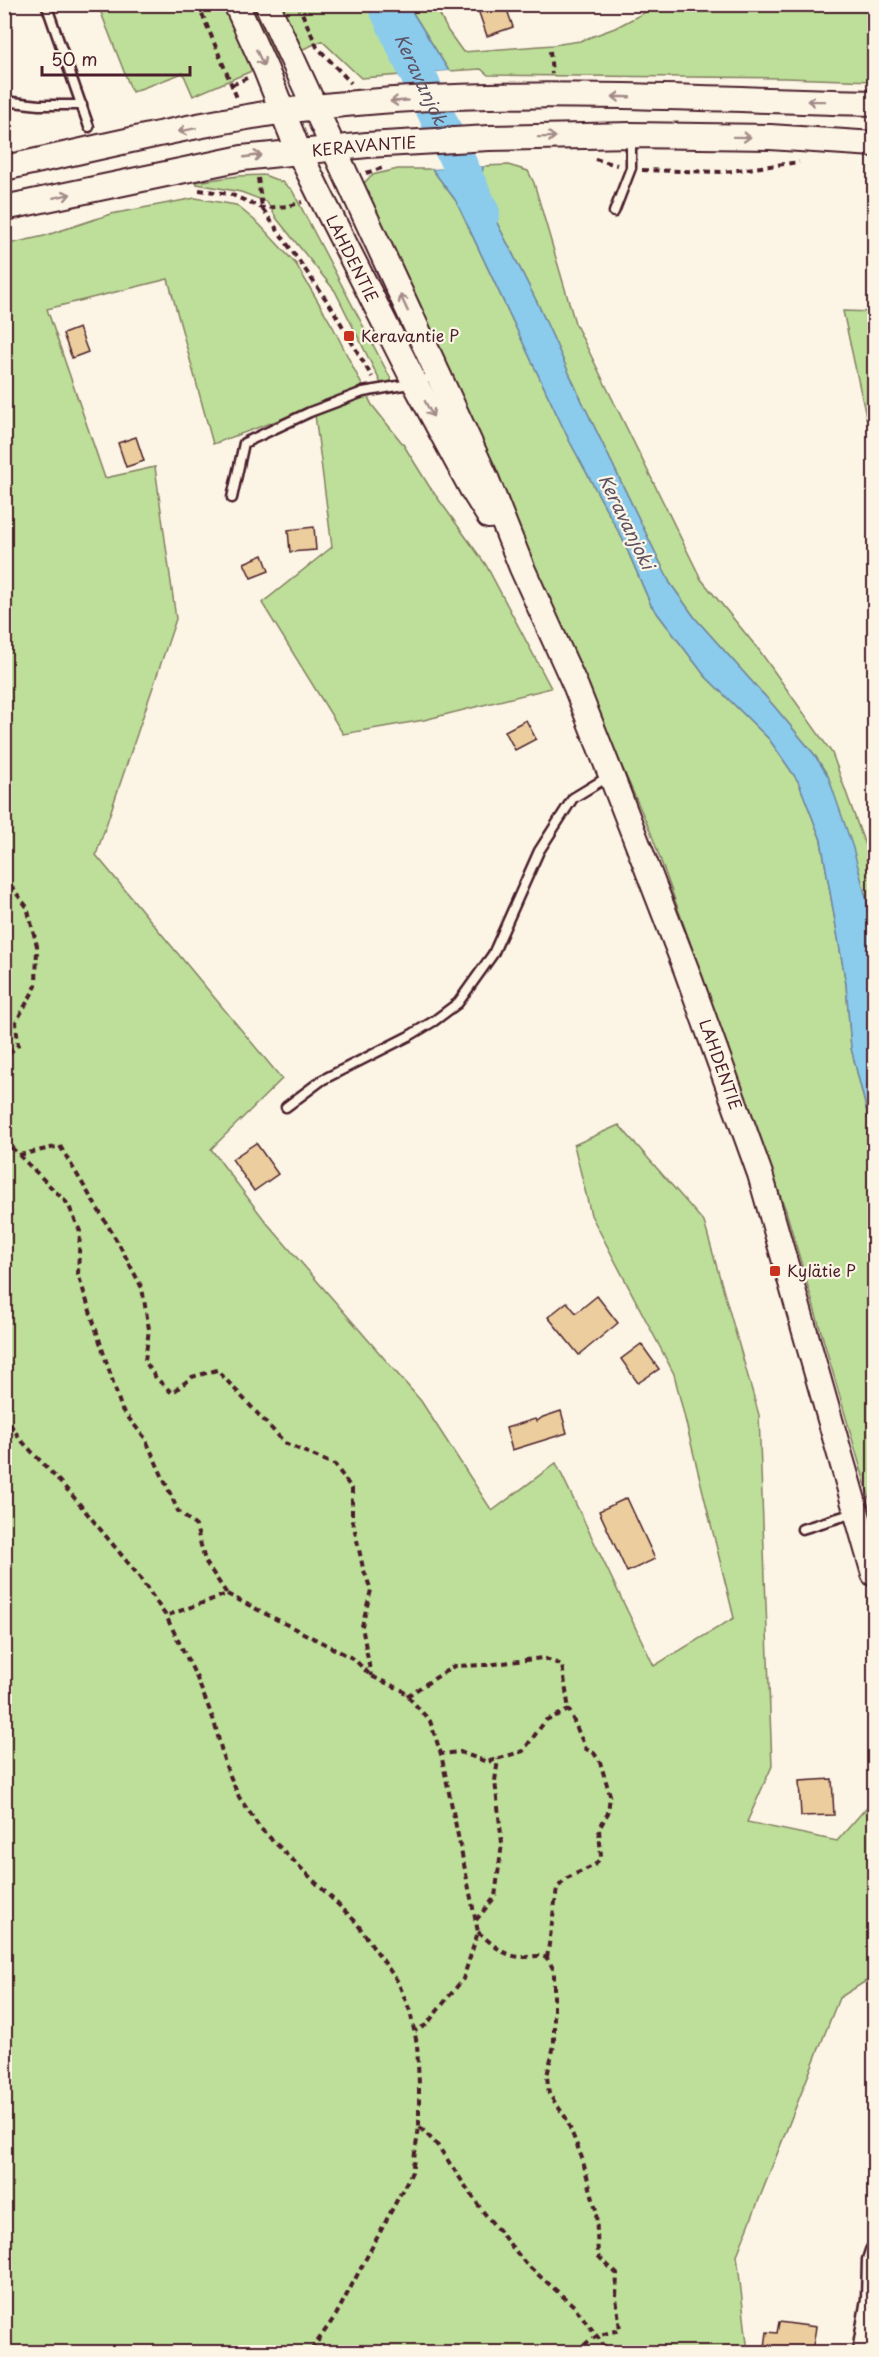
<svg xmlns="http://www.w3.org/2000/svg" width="879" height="2357" viewBox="0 0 879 2357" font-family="'Playpen Sans',sans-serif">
<rect width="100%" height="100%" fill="#fcf5e5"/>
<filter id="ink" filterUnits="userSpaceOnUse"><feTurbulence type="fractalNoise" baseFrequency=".0167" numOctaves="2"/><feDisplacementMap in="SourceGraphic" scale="12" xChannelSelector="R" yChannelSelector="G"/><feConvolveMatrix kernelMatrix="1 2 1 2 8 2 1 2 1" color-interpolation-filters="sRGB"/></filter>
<g filter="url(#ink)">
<g fill="#bddf99" stroke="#847f62" stroke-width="1.5">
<path d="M98,5H368C377,29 393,50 402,75L361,78L322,41L193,96L183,73L132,92Z"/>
<polygon points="408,5 435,5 448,31 463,52 553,45 580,41 615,28 659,5 874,5 874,81 785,78 488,75 481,69 449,71"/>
<polygon points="508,165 528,171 534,183 575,323 701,579 759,650 832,753 874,870 874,951 866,897 828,776 814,754 773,705 695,618 670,583 578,393 537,302 491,211 482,174 483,166"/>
<polygon points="398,169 432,169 456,201 570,442 623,540 651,605 705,676 769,739 798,781 821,840 846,984 851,1048 874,1140 874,1514 786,1211 651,833 490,466 359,188 372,175"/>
<polygon points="264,175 282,182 292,190 393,383 388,385 381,383 335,291 277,219 267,202 241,192 197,184 196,182 238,176"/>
<polygon points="195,198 236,205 259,224 296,264 333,327 372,405 403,444 429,486 486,565 551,688 424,720 343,734 262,603 332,547 314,407 213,444 168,279 47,309 105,478 155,467 176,619 96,855 282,1079 211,1149 266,1222 421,1401 492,1511 556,1463 654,1666 734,1618 674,1374 591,1215 574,1145 619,1125 704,1222 759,1415 772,1766 747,1822 837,1841 874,1799 874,1976 839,1998 737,2255 748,2352 5,2352 4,245 44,236 111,214"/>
<polygon points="843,311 874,312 874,436 870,435"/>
</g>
<g fill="#8bcbec" stroke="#71869f" stroke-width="1.5">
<path d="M368,5H408L449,71L402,75C393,50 377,29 368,5Z"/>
<polygon points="483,166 482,174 491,211 537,302 578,393 670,583 695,618 773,705 814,754 828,776 853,848 866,897 874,951 874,1140 851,1048 846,984 821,840 798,781 769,739 705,676 651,605 623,540 570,442 456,201 432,169"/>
</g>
<g fill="#fcf5e5">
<polygon points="449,71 452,71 450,74 402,78 399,75"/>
<polygon points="483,163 486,166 429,169 432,166"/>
</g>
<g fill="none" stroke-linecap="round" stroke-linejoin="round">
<path stroke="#8bcbec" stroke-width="36" id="s1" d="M385,4L482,213"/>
</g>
<g fill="#ebcd9e" stroke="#4a1f2b" stroke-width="1.5">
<polygon points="476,4 505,4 513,27 487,36"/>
<polygon points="79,328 88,352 72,358 63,334"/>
<polygon points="136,437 144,461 126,467 118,443"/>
<polygon points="314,527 316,550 290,552 288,530"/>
<polygon points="263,555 269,571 251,578 244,563"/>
<polygon points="526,720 536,739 515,750 505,731"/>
<polygon points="256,1143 278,1174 254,1191 232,1159"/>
<polygon points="597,1296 618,1323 579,1355 548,1317 567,1302 576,1313"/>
<polygon points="641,1344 659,1369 638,1383 621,1359"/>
<polygon points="561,1411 567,1433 512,1450 506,1428 535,1419 537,1421 543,1417"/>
<polygon points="627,1498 655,1559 627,1572 599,1511"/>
<polygon points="832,1779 834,1815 801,1816 799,1781"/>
<polygon points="779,2322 816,2327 812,2352 765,2347 767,2332 777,2333"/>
</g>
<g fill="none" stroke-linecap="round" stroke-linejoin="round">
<defs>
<g id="lane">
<polyline points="46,4 89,127"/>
<polyline points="4,101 39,105 82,105"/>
<polyline points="614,212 631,168 631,136"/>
<polyline points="232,498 244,443 310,412 363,392 415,383 437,375"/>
<polyline points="286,1107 322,1080 409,1036 434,1021 458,1003 493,954 539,851 573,798 611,775"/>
<polyline points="802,1529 854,1513"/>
</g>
<polyline id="street" points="861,2352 870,2299 871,2260 874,2251"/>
<g id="secondary">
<path id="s2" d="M236,4L266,70L298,150L320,195L415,383L472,489L489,516"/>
<path id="s3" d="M267,4L486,478L522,568L576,687L611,775L686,969L760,1174L874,1574"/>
<path d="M4,168C108,146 212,119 316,107C501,86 689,99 874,103"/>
<path id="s4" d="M4,208L242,158L367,145L489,138L631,135L770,137L874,144"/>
</g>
</defs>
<use href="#lane" stroke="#4a1f2b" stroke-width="13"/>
<use href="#street" stroke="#4a1f2b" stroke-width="21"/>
<use href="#secondary" stroke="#4a1f2b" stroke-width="28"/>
<g stroke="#4a1f2b" stroke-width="4" stroke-dasharray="6 4.5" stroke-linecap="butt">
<polyline points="198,4 237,98"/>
<polyline points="298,4 317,47 351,83"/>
<polyline points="550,51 552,74"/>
<polyline points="232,85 247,78"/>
<polyline points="595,159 617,165"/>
<polyline points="642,170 724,172 799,162"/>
<polyline points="366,173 385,167"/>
<polyline points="258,178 262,208 332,308 372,377"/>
<polyline points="199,190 230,194 262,208 289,206 302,202"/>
<polyline points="4,877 27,907 37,946 36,986 16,1022 18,1045 4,1059"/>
<polyline points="4,1140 68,1204 80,1231 78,1274 122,1410 145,1438 178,1511 196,1526 205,1561 227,1594 166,1616"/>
<polyline points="19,1155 60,1146 120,1246 142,1288 149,1329 145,1361 156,1378 172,1393 192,1377 217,1370 285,1443 335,1465 352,1489 352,1517 363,1568 371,1590 362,1626 371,1676"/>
<polyline points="4,1415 20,1439 72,1495 138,1575 166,1616 196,1676 214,1721 225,1764 239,1797 260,1828 356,1922 398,1982 410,2011 417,2044 419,2084 419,2127 412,2172 336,2315 310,2352"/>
<polyline points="227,1594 354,1659 371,1676 402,1690 430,1721 441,1754 478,1932 463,1979 426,2025 415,2031"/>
<polyline points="407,1696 454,1666 486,1665 543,1658 562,1665 569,1710 546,1720 523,1751 487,1762 460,1752 441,1754"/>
<polyline points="476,1920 495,1897 502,1843 495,1781 498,1759"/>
<path d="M478,1932C491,1943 505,1958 524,1957C534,1957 537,1954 547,1958L554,1970V2045L547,2076L549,2094L566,2118L582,2158L596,2210L598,2256L617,2274L616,2297L620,2330C603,2334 589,2336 579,2352"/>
<polyline points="547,1958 557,1888 567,1878 595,1865 601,1857 599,1829 608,1813 610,1795 600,1762 594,1753 586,1749 569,1710"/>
<polyline points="420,2127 438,2146 481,2209 526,2264 574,2306 609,2352"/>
</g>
<use href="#lane" stroke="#fcf5e5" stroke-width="8"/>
<use href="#street" stroke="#fcf5e5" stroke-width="16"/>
<use href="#secondary" stroke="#fcf5e5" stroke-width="24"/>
</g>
<defs><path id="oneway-shaft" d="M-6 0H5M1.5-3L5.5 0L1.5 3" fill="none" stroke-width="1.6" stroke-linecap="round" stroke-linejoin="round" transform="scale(1.5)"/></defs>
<g stroke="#a38a88">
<use href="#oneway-shaft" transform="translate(260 58) rotate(65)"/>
<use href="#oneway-shaft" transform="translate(621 97) rotate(-178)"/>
<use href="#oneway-shaft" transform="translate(399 101) rotate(177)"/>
<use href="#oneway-shaft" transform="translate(816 101) rotate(-179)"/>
<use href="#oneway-shaft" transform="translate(187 130) rotate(168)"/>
<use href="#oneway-shaft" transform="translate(547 137) rotate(-1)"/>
<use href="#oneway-shaft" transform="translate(742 137) rotate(1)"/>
<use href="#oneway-shaft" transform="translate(253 156) rotate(-8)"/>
<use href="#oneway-shaft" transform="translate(62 196) rotate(-12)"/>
<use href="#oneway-shaft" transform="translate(404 303) rotate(-115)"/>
<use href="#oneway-shaft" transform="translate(429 409) rotate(62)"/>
</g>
</g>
<g fill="#c8321e" stroke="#fcf5e5" stroke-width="2">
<rect x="343" y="330" width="12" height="12" rx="3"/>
<rect x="769" y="1265" width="12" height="12" rx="3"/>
</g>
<g text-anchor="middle" stroke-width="4.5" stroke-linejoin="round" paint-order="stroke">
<g font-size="16" fill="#4a1f2b" stroke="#fcf5e5">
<text dy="6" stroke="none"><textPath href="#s4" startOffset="366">KERAVANTIE</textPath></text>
<text dy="6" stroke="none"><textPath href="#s2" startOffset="280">LAHDENTIE</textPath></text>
<text dy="6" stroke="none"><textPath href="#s3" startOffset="1154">LAHDENTIE</textPath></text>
</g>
<g font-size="16" fill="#4a1f2b" stroke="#fcf5e5" text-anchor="start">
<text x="361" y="342">Keravantie P</text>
<text x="787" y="1277">Kylätie P</text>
</g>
<g font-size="18" font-style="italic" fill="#5e5365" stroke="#fcf5e5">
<text dy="6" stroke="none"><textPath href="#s1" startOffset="86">Keravanjoki</textPath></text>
<text transform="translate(626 522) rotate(64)" y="6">Keravanjoki</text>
</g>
</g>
<rect width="879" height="2357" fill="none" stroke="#fcf5e5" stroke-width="24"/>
<rect x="12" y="12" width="855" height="2333" fill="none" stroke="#4a1f2b" stroke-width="2" filter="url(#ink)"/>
<path d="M42 66v9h148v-9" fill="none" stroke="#4a1f2b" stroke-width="3"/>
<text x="51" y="66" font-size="18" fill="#4a1f2b" stroke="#fcf5e5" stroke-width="4.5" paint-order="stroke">50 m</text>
</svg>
